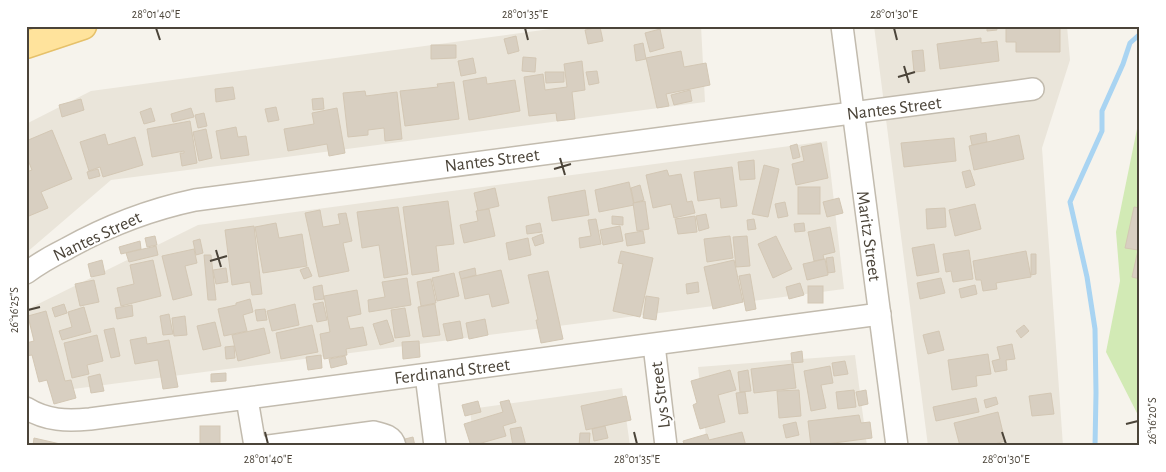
<svg xmlns="http://www.w3.org/2000/svg" width="1166" height="472" viewBox="0 0 1166 472" font-family="'Alegreya Sans',sans-serif">
<rect width="100%" height="100%" fill="#f6f3ec"/>
<g fill="#eae5da">
<polygon points="572,26 701,26 705,102 111,180 26,253 26,124 91,91"/>
<polygon points="874,26 1067,26 1070,60 1042,148 1063,446 928,446"/>
<polygon points="827,141 844,289 50,392 26,314 26,310 198,225"/>
<polygon points="855,355 867,446 707,446 698,367"/>
<polygon points="622,388 630,446 474,446 470,409"/>
</g>
<polygon fill="#d2eab5" points="1140,122 1140,419 1106,352 1120,281 1116,232 1138,124"/>
<g fill="none" stroke-linecap="round" stroke-linejoin="round">
<polyline stroke="#a9d4f2" stroke-width="5" points="1095,446 1096,393 1095,329 1087,277 1070,202 1102,131 1102,111 1123,64 1130,43 1140,34"/>
</g>
<g fill="#d8cfc1" stroke="#d3c7b4">
<polygon points="987,26 996,26 997,30 987,31"/>
<polygon points="600,27 603,41 588,44 585,30"/>
<polygon points="1006,28 1060,28 1060,52 1016,52 1016,42 1006,42"/>
<polygon points="660,29 664,48 650,52 645,33"/>
<polygon points="516,36 519,51 508,54 504,39"/>
<polygon points="981,38 981,43 997,41 999,61 940,69 937,44"/>
<polygon points="643,43 646,59 636,61 634,45"/>
<polygon points="431,45 456,45 456,58 431,59"/>
<polygon points="923,50 925,71 914,72 912,51"/>
<polygon points="681,51 684,67 706,63 710,85 666,94 669,106 657,108 646,58"/>
<polygon points="523,57 536,58 535,72 522,71"/>
<polygon points="473,58 476,73 461,76 458,61"/>
<polygon points="582,61 585,90 572,92 575,119 557,121 556,113 529,116 524,77 543,74 545,90 567,87 564,64"/>
<polygon points="597,71 599,83 589,85 586,72"/>
<polygon points="545,72 564,72 564,82 546,83"/>
<polygon points="486,77 487,84 515,80 520,111 469,120 463,81"/>
<polygon points="454,82 459,119 405,126 400,91 438,87 437,84"/>
<polygon points="233,87 235,99 216,102 215,89"/>
<polygon points="690,90 692,101 674,105 671,95"/>
<polygon points="365,91 366,96 397,92 402,139 385,141 384,128 368,130 368,135 348,137 343,93"/>
<polygon points="323,98 324,109 313,110 312,99"/>
<polygon points="81,99 84,110 62,117 59,105"/>
<polygon points="276,107 279,120 268,122 265,109"/>
<polygon points="151,108 155,121 144,124 140,112"/>
<polygon points="191,108 194,117 173,122 171,114"/>
<polygon points="337,108 345,153 329,156 327,144 288,151 284,129 314,124 312,113"/>
<polygon points="204,113 207,126 198,128 195,115"/>
<polygon points="190,121 197,163 182,166 180,153 184,153 184,151 152,157 147,129"/>
<polygon points="236,127 238,137 246,136 249,155 221,159 216,131"/>
<polygon points="206,129 212,158 199,161 193,132"/>
<polygon points="52,130 72,179 41,192 48,208 29,216 26,209 26,172 32,170 26,155 26,141"/>
<polygon points="986,133 987,142 972,145 970,136"/>
<polygon points="105,134 108,145 135,137 143,165 103,177 100,167 89,171 80,142"/>
<polygon points="1019,135 1024,159 974,170 969,146"/>
<polygon points="954,138 956,161 904,167 901,143"/>
<polygon points="821,143 828,178 796,185 792,164 804,161 801,147"/>
<polygon points="797,144 800,157 793,159 790,146"/>
<polygon points="754,160 755,179 740,180 738,162"/>
<polygon points="764,165 779,169 768,217 752,214"/>
<polygon points="732,167 737,206 721,208 720,198 698,201 694,172"/>
<polygon points="98,169 100,176 89,179 87,172"/>
<polygon points="667,170 669,176 681,174 687,202 692,201 695,213 674,218 671,204 653,208 646,175"/>
<polygon points="970,170 975,185 966,188 962,172"/>
<polygon points="629,182 634,205 599,212 595,190"/>
<polygon points="640,185 644,200 634,203 631,188"/>
<rect x="798" y="187" width="22" height="27"/>
<polygon points="495,188 499,206 478,211 474,193"/>
<polygon points="585,190 589,215 552,221 548,197"/>
<polygon points="839,198 843,213 827,217 823,202"/>
<polygon points="448,201 454,244 436,246 439,271 412,275 403,207"/>
<polygon points="645,201 649,229 637,231 633,203"/>
<polygon points="785,202 788,216 778,218 775,204"/>
<polygon points="975,204 981,229 955,236 949,210"/>
<polygon points="398,207 408,274 384,278 379,245 362,248 357,212"/>
<polygon points="1134,207 1140,208 1140,279 1132,277 1138,250 1125,248"/>
<polygon points="945,208 946,227 927,229 926,209"/>
<polygon points="489,209 495,236 464,243 460,225 478,221 476,211"/>
<polygon points="320,210 323,227 340,224 338,214 346,213 352,241 343,243 349,271 319,277 305,213"/>
<polygon points="706,214 709,228 699,231 696,216"/>
<polygon points="612,216 623,217 623,225 612,224"/>
<polygon points="695,216 697,232 678,234 675,219"/>
<polygon points="596,219 601,244 580,248 579,238 591,236 588,220"/>
<polygon points="754,219 756,229 748,230 747,220"/>
<polygon points="276,223 279,238 302,234 307,266 263,273 255,227"/>
<polygon points="540,223 542,232 527,234 526,226"/>
<polygon points="804,223 805,231 795,232 794,224"/>
<polygon points="254,226 262,294 252,295 250,282 232,285 225,230"/>
<polygon points="620,226 623,241 603,245 600,230"/>
<polygon points="830,227 835,252 823,255 824,259 814,261 808,232"/>
<polygon points="643,231 645,243 627,246 625,234"/>
<polygon points="542,234 544,243 535,246 532,238"/>
<polygon points="155,236 157,245 147,247 145,238"/>
<polygon points="730,236 733,258 707,262 704,239"/>
<polygon points="747,236 750,266 736,267 733,237"/>
<polygon points="776,236 792,269 773,278 758,244"/>
<polygon points="528,238 531,255 509,260 506,243"/>
<polygon points="200,239 203,253 196,255 193,241"/>
<polygon points="140,241 141,249 121,254 119,247"/>
<polygon points="934,244 939,272 917,276 912,248"/>
<polygon points="156,246 158,255 129,262 126,253"/>
<polygon points="194,249 197,263 185,266 192,295 173,300 162,256"/>
<polygon points="969,250 973,279 953,282 951,271 946,272 943,254"/>
<polygon points="621,251 653,258 640,317 613,311 623,264 618,263"/>
<polygon points="1026,251 1031,277 996,283 997,289 983,291 981,280 976,280 973,261"/>
<polygon points="1031,254 1036,254 1036,274 1031,275"/>
<polygon points="204,255 211,255 216,300 208,300"/>
<polygon points="833,257 835,272 828,273 826,258"/>
<polygon points="825,259 828,275 807,280 803,264"/>
<polygon points="102,260 105,274 91,277 88,264"/>
<polygon points="153,260 161,296 121,306 117,288 134,284 130,265"/>
<polygon points="734,260 743,302 713,309 704,267"/>
<polygon points="308,267 312,276 304,279 300,270"/>
<polygon points="226,268 228,282 216,284 213,270"/>
<polygon points="475,268 476,275 461,279 459,272"/>
<polygon points="501,270 509,303 492,307 489,294 465,299 461,279"/>
<polygon points="548,271 563,339 541,343 536,320 538,320 528,275"/>
<polygon points="454,273 459,296 437,301 432,278"/>
<polygon points="750,274 756,309 746,311 739,276"/>
<polygon points="407,278 411,305 369,312 368,300 385,297 382,282"/>
<polygon points="941,278 945,293 920,299 917,283"/>
<polygon points="431,279 436,303 421,306 417,282"/>
<polygon points="94,280 99,302 80,306 75,284"/>
<polygon points="698,282 699,292 687,294 686,284"/>
<polygon points="800,283 804,295 789,299 786,287"/>
<polygon points="322,285 324,299 315,300 313,287"/>
<polygon points="975,285 977,294 961,298 959,289"/>
<rect x="808" y="286" width="15" height="17"/>
<polygon points="357,290 361,314 347,317 350,329 363,327 367,345 346,349 347,355 324,359 320,334 330,332 324,296"/>
<polygon points="646,296 659,298 656,320 643,318"/>
<polygon points="250,299 253,312 243,315 247,331 224,336 218,309 236,305 236,303"/>
<polygon points="323,302 327,320 317,322 313,304"/>
<polygon points="64,304 67,313 55,317 52,308"/>
<polygon points="295,304 299,325 272,331 267,311"/>
<polygon points="435,304 440,335 423,337 418,307"/>
<polygon points="132,305 133,316 117,319 115,308"/>
<polygon points="84,307 91,332 62,340 59,331 72,327 68,312"/>
<polygon points="405,308 410,336 395,338 391,310"/>
<polygon points="265,309 267,320 257,321 255,310"/>
<polygon points="46,311 65,381 71,380 76,398 54,404 47,380 39,382 32,355 26,356 26,343 34,341 28,316"/>
<polygon points="169,314 173,334 163,335 160,316"/>
<polygon points="185,316 187,335 174,336 172,318"/>
<polygon points="485,319 488,335 469,339 466,323"/>
<polygon points="387,320 394,341 380,345 373,324"/>
<polygon points="460,321 463,338 447,341 443,324"/>
<polygon points="215,322 221,346 203,350 197,326"/>
<polygon points="312,325 318,352 281,359 276,333"/>
<polygon points="1024,325 1029,331 1021,338 1016,331"/>
<polygon points="114,328 120,356 111,358 104,330"/>
<polygon points="264,328 270,353 238,361 232,335"/>
<polygon points="939,331 944,350 928,354 923,335"/>
<polygon points="97,335 103,361 87,365 89,374 72,378 64,343"/>
<polygon points="146,337 147,344 169,340 178,387 163,389 158,360 135,364 130,340"/>
<polygon points="419,341 420,357 403,359 402,342"/>
<polygon points="1012,344 1015,359 1006,360 1007,370 995,372 992,361 1000,359 997,347"/>
<polygon points="234,346 235,358 226,359 225,347"/>
<polygon points="802,351 803,362 792,363 791,353"/>
<polygon points="988,354 991,374 976,376 977,386 952,390 948,360"/>
<polygon points="321,355 322,368 308,370 306,357"/>
<polygon points="345,356 347,364 331,368 329,359"/>
<polygon points="845,361 848,374 834,376 832,363"/>
<polygon points="793,364 796,388 754,393 751,369"/>
<polygon points="830,366 833,383 821,385 826,408 811,411 804,371"/>
<polygon points="730,370 736,390 718,395 725,422 700,429 693,405 697,403 691,381"/>
<polygon points="748,370 751,391 740,392 738,372"/>
<polygon points="226,373 226,381 211,382 211,374"/>
<polygon points="100,374 104,391 91,393 88,377"/>
<polygon points="799,390 801,416 779,418 777,391"/>
<polygon points="854,390 856,407 838,409 836,392"/>
<polygon points="866,390 868,404 859,406 856,392"/>
<polygon points="745,392 748,413 739,414 736,393"/>
<polygon points="1051,393 1054,414 1032,416 1029,396"/>
<polygon points="626,396 631,420 586,430 581,406"/>
<polygon points="996,397 998,404 986,408 984,400"/>
<polygon points="976,398 979,412 936,421 933,407"/>
<polygon points="509,400 516,422 503,426 506,436 471,446 464,424 503,412 500,402"/>
<polygon points="478,401 481,412 465,416 462,405"/>
<polygon points="998,412 1005,441 988,446 960,446 954,423"/>
<polygon points="859,415 861,423 870,422 872,438 811,446 808,421"/>
<polygon points="796,422 799,435 786,438 783,425"/>
<rect x="200" y="426" width="20" height="20"/>
<polygon points="605,426 608,438 594,441 592,429"/>
<polygon points="521,427 526,446 513,446 510,429"/>
<polygon points="742,432 746,446 685,446 683,441 707,434 709,440"/>
<polygon points="580,433 590,433 589,446 579,446"/>
<polygon points="413,437 415,446 406,446 405,439"/>
<polygon points="34,438 69,446 33,446"/>
</g>
<g fill="none" stroke-linecap="round" stroke-linejoin="round">
<defs>
<g id="minor">
<polyline points="842,26 897,446"/>
<path d="M26,273C38,264 52,256 66,249C107,226 148,210 195,200L1033,89"/>
<polyline points="654,345 666,446"/>
<polyline points="426,375 435,446"/>
<polyline points="247,399 255,446"/>
<path d="M26,408C47,421 67,421 90,419L880,314"/>
<path d="M269,446L374,432C383,434 393,436 395,446"/>
</g>
<polyline id="major" points="26,45 83,26"/>
</defs>
<use href="#minor" stroke="#c2bbae" stroke-width="24"/>
<use href="#major" stroke="#e6c16a" stroke-width="29"/>
<use href="#minor" stroke="#fff" stroke-width="21"/>
<use href="#major" stroke="#ffe39c" stroke-width="26"/>
</g>
<path fill="none" stroke="#4b4439" stroke-width="2" d="M156,28L160,40M525,28L528,40M894,28L897,40M904,66L909,83M898,77L915,72M560,158L565,175M554,169L571,164M216,250L221,267M210,261L227,256M28,310L40,307M1126,424L1138,421M265,432L268,444M634,432L637,444M1002,432L1006,444"/>
<g text-anchor="middle" stroke-width="4" stroke-linejoin="round" paint-order="stroke">
<g font-size="18" fill="#4b4439" stroke="#fff">
<text transform="translate(894 108) rotate(-7)" y="6">Nantes Street</text>
<text transform="translate(492 160) rotate(-7)" y="6">Nantes Street</text>
<text transform="translate(97 236) rotate(-25)" y="6">Nantes Street</text>
<text transform="translate(869 236) rotate(82)" y="6">Maritz Street</text>
<text transform="translate(452 371) rotate(-7)" y="6">Ferdinand Street</text>
<text transform="translate(660 395) rotate(-97)" y="6">Lys Street</text>
</g>
</g>
<rect width="1166" height="472" fill="none" stroke="#ffffff" stroke-width="55"/>
<rect x="28" y="28" width="1110" height="416" fill="none" stroke="#4b4439" stroke-width="2"/>
<g font-size="12" text-anchor="middle" fill="#4b4439">
<text x="156" y="18">28°01'40"E</text>
<text x="525" y="18">28°01'35"E</text>
<text x="894" y="18">28°01'30"E</text>
<text transform="translate(14 310) rotate(-90)" y="4">26°16'25"S</text>
<text transform="translate(1152 421) rotate(-90)" y="4">26°16'20"S</text>
<text x="268" y="463">28°01'40"E</text>
<text x="637" y="463">28°01'35"E</text>
<text x="1006" y="463">28°01'30"E</text>
</g>
</svg>
